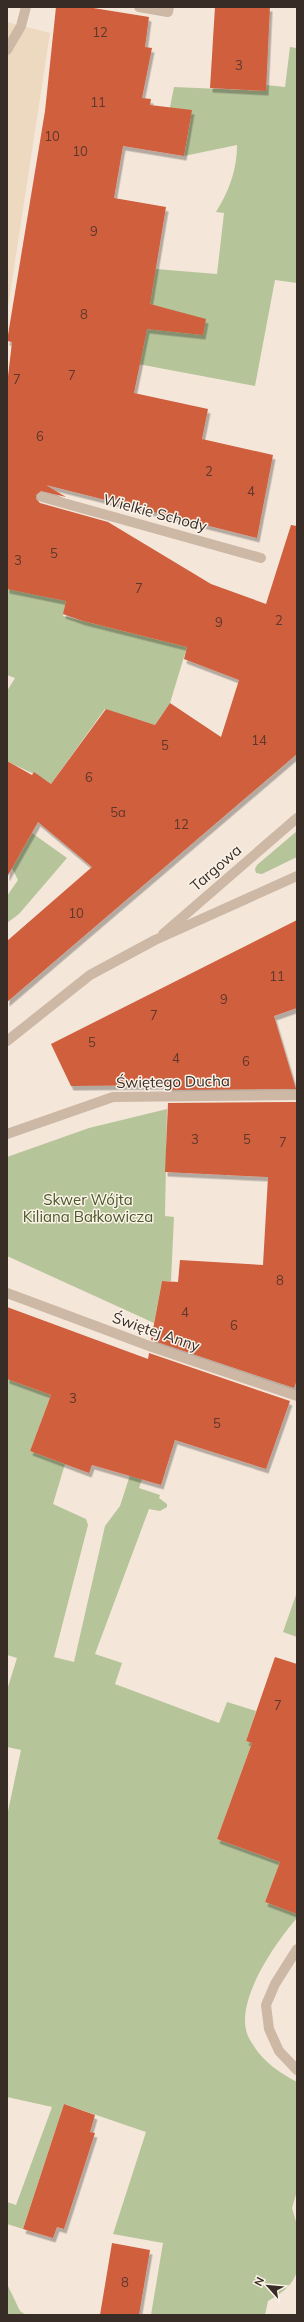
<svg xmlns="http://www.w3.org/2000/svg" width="304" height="2322" viewBox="0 0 304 2322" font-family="Mulish,sans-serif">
<defs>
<filter id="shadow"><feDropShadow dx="2.5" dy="4.5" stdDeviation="0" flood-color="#0004"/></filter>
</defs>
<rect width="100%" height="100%" fill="#f4e7da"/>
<g fill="#b6c499">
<path d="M290,47L297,48V283L275,280L255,386L138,364V301L156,269L217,274L224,213L216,212C229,191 237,170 237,145L184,156L190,122L170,107L174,87L266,91V85L285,87Z"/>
<path d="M7,589L68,591L63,616L187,647L170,703L155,725L105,709L51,784C37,774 22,769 7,761V691L15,678L7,675Z"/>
<polygon points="297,831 297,857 262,874 256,873 255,869 257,865"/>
<polygon points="32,833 67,858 19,914 7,923 7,896 18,880 12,868"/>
<polygon points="167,1109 165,1216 174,1217 171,1281 162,1281 154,1323 7,1256 7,1157 89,1128"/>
<path d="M7,1379L51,1395L30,1451L65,1464L53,1504L86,1519L88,1525L54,1657L74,1662L105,1526L120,1506L130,1475L142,1479L139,1488L160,1495L159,1498L167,1504V1507L160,1511L149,1509L95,1654L122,1663L115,1684L219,1723L227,1702L256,1711L246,1741L252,1743L217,1839L280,1862L265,1902L295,1913L297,1909V1918C275,1943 230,2007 250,2040C262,2061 277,2071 297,2082V2191L292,2208L297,2225V2271C293,2286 280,2294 268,2301L265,2315H151L163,2243L113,2234L146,2132L64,2104L23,2229L7,2224V2202L16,2205L52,2107L7,2097V1816L21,1750L7,1747V1690L17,1658L7,1655Z"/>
<polygon points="297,1592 297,1637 283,1632"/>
<polygon points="7,2284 20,2311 26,2315 7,2315"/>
</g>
<polygon fill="#edd9c0" points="7,22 50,33 7,314"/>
<g fill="#cf5e3d" filter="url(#shadow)">
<polygon points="56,7 87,7 149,17 145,47 152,48 142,98 151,99 150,105 192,110 184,156 123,146 114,198 166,207 150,304 206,319 203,335 147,329 134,393 208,409 202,439 273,455 257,538 46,485 66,497 41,491 36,495 36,499 40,503 108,522 211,584 266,604 291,525 297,526 297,754 7,1002 7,941 92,867 38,822 7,877 7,761 32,775 34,772 51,784 106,709 155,725 170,703 221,737 239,680 184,659 187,647 83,621 63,614 66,601 7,589 7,385 12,342 7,341 45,111"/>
<polygon points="215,7 270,7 266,91 210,88"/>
<polygon points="297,920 297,1008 274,1016 296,1089 168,1090 168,1085 71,1086 51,1044"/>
<polygon points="297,1102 297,1380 294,1388 151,1340 162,1281 178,1282 180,1260 263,1265 268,1177 165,1172 168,1103"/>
<polygon points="7,1307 148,1359 149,1353 290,1401 266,1469 175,1440 161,1485 92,1465 89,1473 30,1451 51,1395 7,1379"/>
<polygon points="275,1657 297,1664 297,1914 265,1902 280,1862 217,1839 252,1743 246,1741"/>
<polygon points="64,2104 95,2115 90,2132 95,2133 64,2229 57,2227 53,2238 23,2229"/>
<polygon points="112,2243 150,2250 139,2315 100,2315"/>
</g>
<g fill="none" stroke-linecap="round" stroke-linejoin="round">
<polyline stroke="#cdb7a5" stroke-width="10" points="297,1949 275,1984 266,2005 269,2029 279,2051 297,2070"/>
<g stroke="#cdb7a5" stroke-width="10">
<polyline points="139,7 168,12 169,7"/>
<polyline points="7,50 21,26 26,7"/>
<polyline points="42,497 261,558"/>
<polyline points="163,934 297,818"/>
<polyline points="7,1041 90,975 155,940 297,876"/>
<polyline points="7,1134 113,1097 297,1095"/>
<polyline points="7,1293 152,1347 297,1396"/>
</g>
</g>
<g text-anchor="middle" stroke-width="3" stroke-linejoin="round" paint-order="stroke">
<g font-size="13" fill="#5e382c">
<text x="100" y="37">12</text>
<text x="239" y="70">3</text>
<text x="98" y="107">11</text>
<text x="52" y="141">10</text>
<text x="80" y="156">10</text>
<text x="94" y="236">9</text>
<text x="84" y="319">8</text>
<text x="72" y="380">7</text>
<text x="17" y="384">7</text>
<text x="40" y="441">6</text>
<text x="209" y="476">2</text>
<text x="251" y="496">4</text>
<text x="54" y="558">5</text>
<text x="18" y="565">3</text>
<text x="139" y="593">7</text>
<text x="279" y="625">2</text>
<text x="219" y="627">9</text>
<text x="259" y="745">14</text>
<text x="165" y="750">5</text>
<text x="89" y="782">6</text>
<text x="118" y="817">5a</text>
<text x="181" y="829">12</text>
<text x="76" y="918">10</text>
<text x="277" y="981">11</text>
<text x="224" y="1004">9</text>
<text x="154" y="1020">7</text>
<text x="92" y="1047">5</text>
<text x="176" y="1063">4</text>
<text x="246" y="1066">6</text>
<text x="195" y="1144">3</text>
<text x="247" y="1144">5</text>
<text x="283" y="1147">7</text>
<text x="280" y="1285">8</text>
<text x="185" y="1317">4</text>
<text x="234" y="1330">6</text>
<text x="73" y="1403">3</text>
<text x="217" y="1428">5</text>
<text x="278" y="1710">7</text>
<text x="125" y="2287">8</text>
</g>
<g font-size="15" fill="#382c27" stroke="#fbf2e7">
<text transform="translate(155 513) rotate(15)" y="5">Wielkie Schody</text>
<text transform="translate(216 868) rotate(-41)" y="5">Targowa</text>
<text transform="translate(173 1082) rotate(-1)" y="5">Świętego Ducha</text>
<text transform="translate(156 1332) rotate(19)" y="5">Świętej Anny</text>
</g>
<g font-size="15" fill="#485829" stroke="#fbf2e7">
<text x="88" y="1205">Skwer Wójta<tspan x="88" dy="17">Kiliana Bałkowicza</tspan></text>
</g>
</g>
<rect width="304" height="2322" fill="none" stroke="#382c27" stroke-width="16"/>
<g transform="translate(268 2286) rotate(297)" stroke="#fbf2e7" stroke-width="3" paint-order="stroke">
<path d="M0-3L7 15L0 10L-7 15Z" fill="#382c27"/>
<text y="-6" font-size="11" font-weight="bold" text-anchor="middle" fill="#382c27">N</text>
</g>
</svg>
